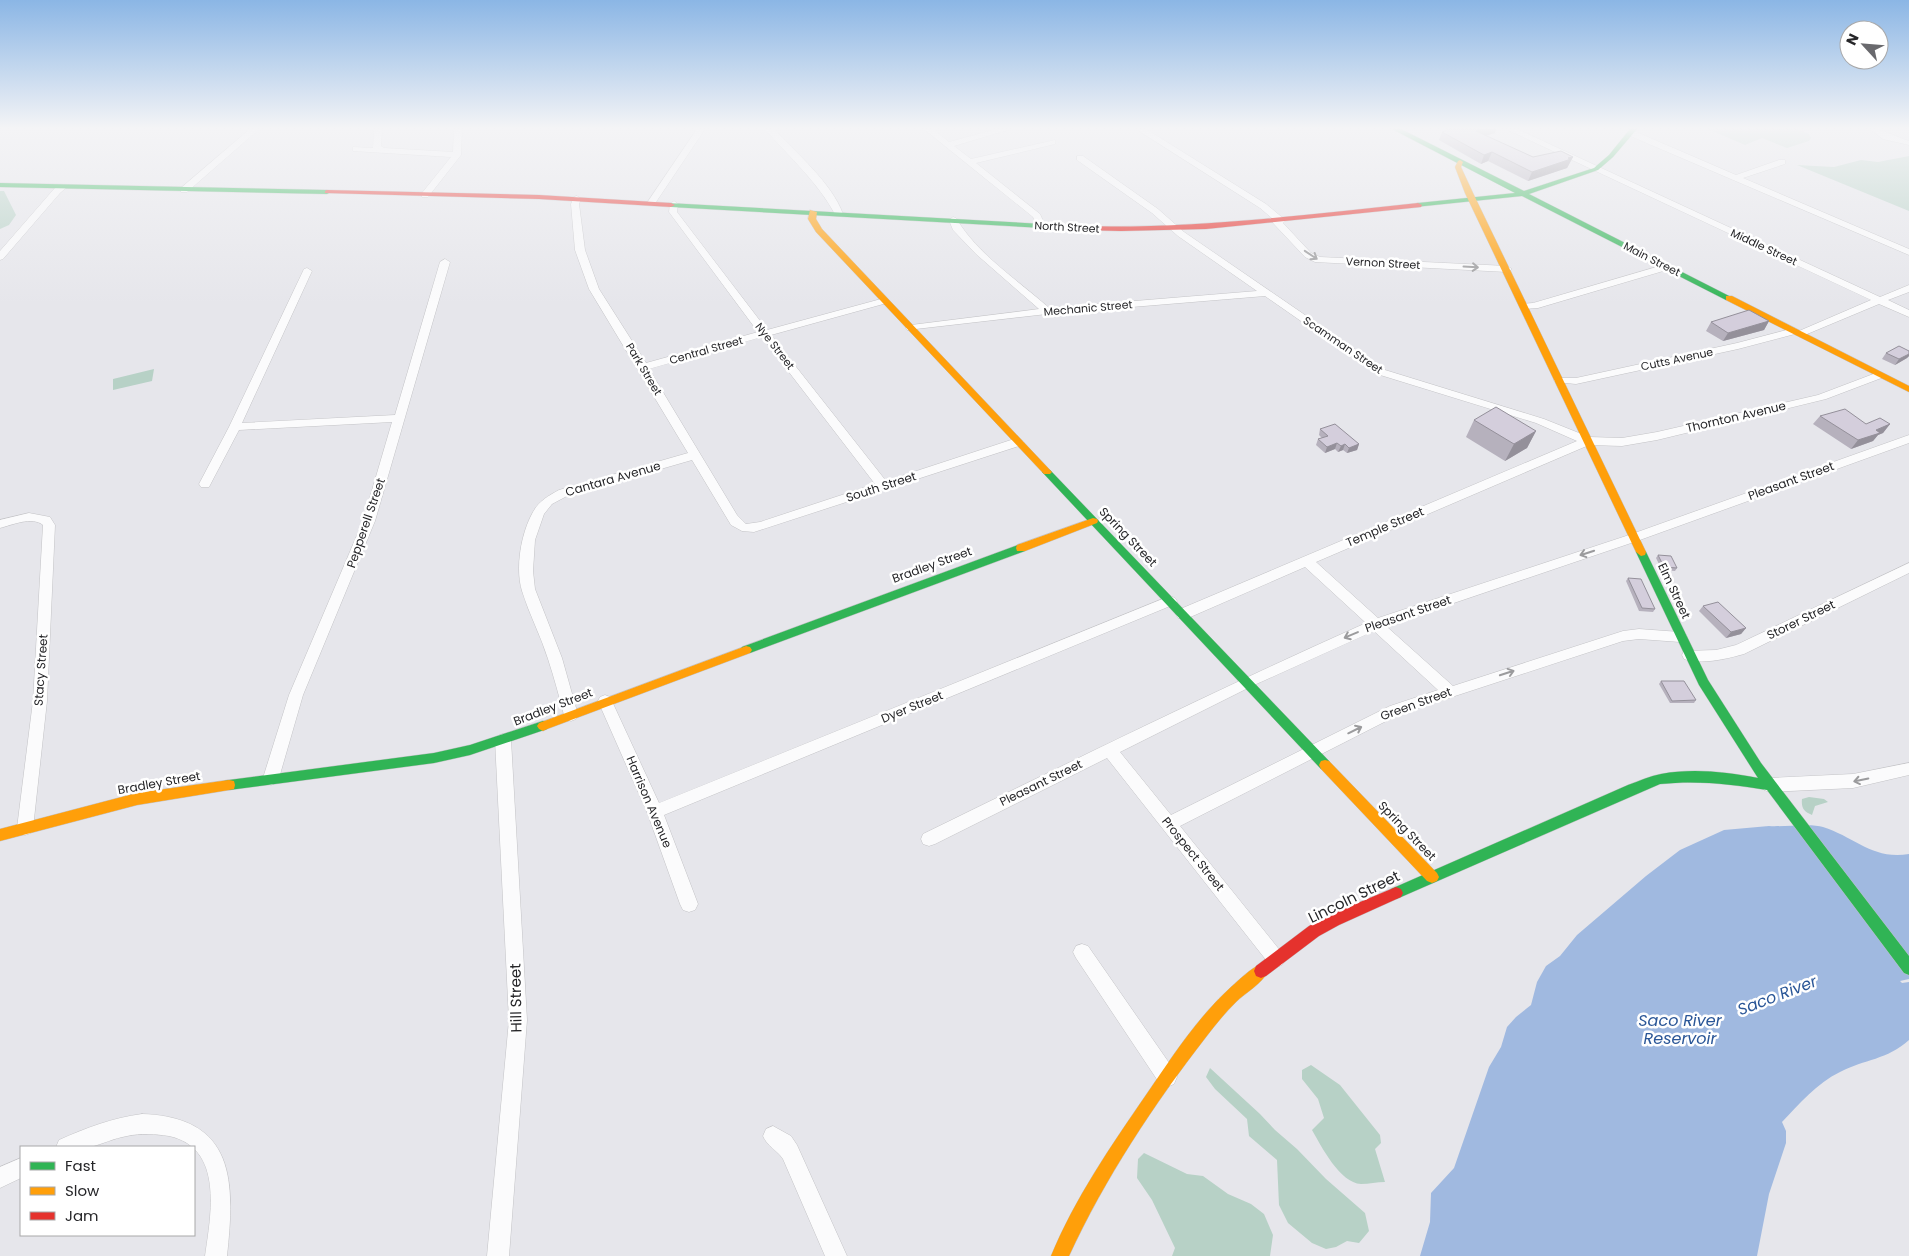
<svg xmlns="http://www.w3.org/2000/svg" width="1909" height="1256" viewBox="0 0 1909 1256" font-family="Poppins,sans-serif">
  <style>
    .green { fill: #b7d1c6 }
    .water { fill: #a0b9e0 }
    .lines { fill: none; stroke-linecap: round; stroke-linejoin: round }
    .street-casing { stroke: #c3c3c6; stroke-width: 1 }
    .fast-casing { stroke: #c3c3c6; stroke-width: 1 }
    .slow-casing { stroke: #c3c3c6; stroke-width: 1 }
    .jam-casing { stroke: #c3c3c6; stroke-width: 1 }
    .street { fill: #fbfbfc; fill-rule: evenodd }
    .fast { fill: #30b455; fill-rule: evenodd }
    .slow { fill: #ff9f0a; fill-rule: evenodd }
    .jam { fill: #e5322d; fill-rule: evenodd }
    .wall { fill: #b6b1bd }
    .shaded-wall { fill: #94909a }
    .building { fill: #d4cedc; stroke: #94909a }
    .oneway { stroke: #9b9b9d }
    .labels { text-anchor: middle; stroke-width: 5; stroke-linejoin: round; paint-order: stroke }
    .far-street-label { font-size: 11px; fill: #262629; stroke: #fff }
    .street-label { font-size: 12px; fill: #262629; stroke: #fff }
    .near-street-label { font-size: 15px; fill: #262629; stroke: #fff }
    .near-water-label { font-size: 16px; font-style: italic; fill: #2a5697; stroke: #fff }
  </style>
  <rect width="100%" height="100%" fill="#e6e6eb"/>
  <path class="green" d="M1708,129H1798L1809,134L1811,138L1809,141L1787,148L1762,138L1745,145Z
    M1909,156V211L1797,165L1834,167L1861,160L1878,162Z
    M0,191H4L16,215L9,225L0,229Z
    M154,369L152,381L113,390V379Z
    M1809,797L1824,799L1828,802L1815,806L1812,815C1804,812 1801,808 1802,799Z
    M1311,1065L1340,1085L1380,1135L1381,1143L1375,1149L1385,1182C1377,1182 1369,1184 1361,1184C1340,1183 1321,1146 1312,1130L1324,1118L1318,1099L1302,1079V1070Z
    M1210,1068L1260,1114L1275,1130L1297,1149L1326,1179L1365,1213L1369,1231L1359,1243L1347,1241L1336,1247L1326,1249L1312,1243L1288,1223L1279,1205L1277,1160L1249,1136L1247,1119L1215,1089L1206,1077Z
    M1144,1153L1187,1174L1203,1176L1228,1194L1251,1204L1264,1214L1273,1235L1270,1256H1172L1175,1248L1152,1200L1137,1178L1138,1159Z"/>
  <path class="water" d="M1769,826C1783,827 1812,823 1823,827C1855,837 1872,860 1909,854V979L1900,981L1902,983L1909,982V1040C1887,1060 1865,1059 1840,1072C1817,1083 1799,1104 1782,1122L1786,1131V1143L1769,1194L1757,1256H1420L1430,1222L1431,1193L1454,1168L1489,1067L1501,1047L1507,1027L1516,1017L1531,1005L1537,982L1546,966L1560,956L1577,935L1646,876L1680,850L1724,830Z"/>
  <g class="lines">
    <defs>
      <path id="street" d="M250,129H259L187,192H181V188Z
        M374,129H382L381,146L384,148L453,152L454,129H462L461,155L428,197H422V193L451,157L353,151V147L373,148Z
        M697,129H705L654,205H648L647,203Z
        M765,129H774C796,153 832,183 843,214L842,216H836C818,182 790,158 765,129Z
        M924,129H933L949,142L997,129H1011L954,146L971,159L1055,140V144L976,163L1040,214L1045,225L1044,227H1038L1033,217Z
        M1136,129H1146L1266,204L1284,219L1285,221L1283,223L1311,253L1320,257L1507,266L1512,269L1507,272L1315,262L1305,257L1273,223V219L1260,208Z
        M1506,129H1517L1880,297L1909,285V292L1888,300L1909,310V317L1879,304L1800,337L1795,334L1738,349L1576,384L1555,382L1554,380L1555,378H1576L1737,343L1794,328L1799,331L1871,300Z
        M1870,129C1883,129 1896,137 1909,141V145L1883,139Z
        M1628,131H1634L1736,175L1779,160H1785V164L1743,178L1909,249V255L1628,135Z
        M1077,156H1083L1158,209L1184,232L1385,370L1544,419L1589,437L1622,438L1657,432L1818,395L1876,373L1880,372L1885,375L1884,377L1826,399L1657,440L1622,446L1589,445L1316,562L1378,618L1629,535L1909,435V443L1637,541L1386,626L1453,686L1623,631L1639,629L1680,632L1685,633L1687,637L1685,641L1680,642L1639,639L1623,641L1400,714L1180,826L1282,953L1285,959L1282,965L1276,967L1270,965L1107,758L935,844L929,846L923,844L921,839L923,834C1070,762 1216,690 1366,623L1305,567L1188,618H1178L1176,614L1178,610L1577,441L1536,423L1377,374L1265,296L1047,314L907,330L906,328L911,325L1039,309L976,254L953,230L949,220L953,217L956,218C978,255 1018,280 1049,308L1257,291L1178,236L1152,213L1077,160ZM1374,631L1438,690L1390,706L1171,815L1120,752L1252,686Z
        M60,185L67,187L60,193L3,259L0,260V251L54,189Z
        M577,196L581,199L579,204L585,250L599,289L646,363L758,332L669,212L670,204L674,201L678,204L677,212L767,330L881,299H887V303L771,335L886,481L1014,439L1018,438L1024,442L1022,445L754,532L742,531L731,525L692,460L567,496L552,504L544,514L535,540L533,571L535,589L562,658L578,715L576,719L571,721L566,719L564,715C559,696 554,677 548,659C541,636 529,614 522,591C515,568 521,533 533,512C539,501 548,496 559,490L688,453L589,289L575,250L571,204L574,197ZM762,337L875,484L760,522L746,524L737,515L649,369Z
        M445,259L450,262L375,521L303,695L279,778L276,783L271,785L266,783L263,778L289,695L363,521L392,422L239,430L209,487H201L199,484L229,427L304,269L307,268L312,271L242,423L395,415L440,262Z
        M1667,264L1672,267L1670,269L1538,308L1524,309L1519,306L1520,304L1533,303Z
        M29,513L50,517L55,525L47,701L33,828L31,833L25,835L19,833L17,828L33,701L43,525C32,516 12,525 0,528V520Z
        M1909,563V573L1744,654C1726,659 1702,665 1684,659L1682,655L1684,651L1716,650L1736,645Z
        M1170,596L1175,598L1177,601L1175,604L664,815L698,904L695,910L689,912L683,910L680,904L647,812L598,701L600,697L605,695L610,697L659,803Z
        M503,734L508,736L511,740L527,1020L509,1256H487L509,1020L495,740L498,736Z
        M1909,763V775L1853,788L1770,792L1764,790L1762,785L1764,780L1770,778L1853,774Z
        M1082,944L1088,946L1174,1070L1177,1077L1174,1084L1167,1087L1160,1084L1076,958L1073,952L1076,946Z
        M142,1114C236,1117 235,1182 227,1256H205C211,1214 224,1148 169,1136C155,1134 141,1133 127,1136C114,1138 103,1144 90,1147C80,1149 66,1148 56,1147L59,1140C86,1128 112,1118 142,1114Z
        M773,1126L791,1136L797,1145L847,1256H825L783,1159C777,1150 767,1146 763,1136L766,1129Z
        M21,1158V1178L0,1188V1167Z"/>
      <path id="fast" d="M1392,129H1401L1524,191L1594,168L1609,155L1630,129H1637L1613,157L1598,170L1529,194L1733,298L1726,300L1522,196L1415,207L1414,205L1418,203L1515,193Z
        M0,183L327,190L331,192L327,194L0,187Z
        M668,203L1079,226L1083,228L1079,230L671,207L667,205Z
        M1047,469L1050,470L1329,761L1331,765L1329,769L1325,770L1321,769L1044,474L1042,472L1044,470Z
        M1021,544L1025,545L1026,548L1025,551L750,653H742L740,650L742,647Z
        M1641,548L1646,552L1708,680L1761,763L1909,956V975L1904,973L1767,790C1731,784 1697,780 1660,784L1401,897L1396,899L1391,897L1389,893L1391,889L1628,785C1639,781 1650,776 1661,774C1693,768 1726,772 1758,778L1699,685L1636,552Z
        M543,721L547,723L549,726L547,729L470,755L434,763L229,790L224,789L223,785L224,781L229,780L434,753L470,745Z"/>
      <path id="slow" d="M1460,160L1463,162L1461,167L1473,193L1646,552L1645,555L1641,556L1636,552L1465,193L1455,167L1458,161Z
        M810,210L817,212L816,219L822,229L1050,470L1052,472L1050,474H1044L816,232L808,219Z
        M1726,296H1732L1909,386V392L1726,300Z
        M1093,518L1097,519L1098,521L1097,523L1025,551H1017L1016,548L1017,545Z
        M746,646L750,647L752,650L750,653L547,729L543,731L539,729L537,726L539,723Z
        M1325,760L1329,761L1437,873L1439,877L1437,881L1432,883L1427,881L1321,769L1319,765L1321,761Z
        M229,780L234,781L235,785L234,789L229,790L137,805L0,841V829L137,793Z
        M1261,964L1266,966L1268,971C1263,983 1245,993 1236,1002C1225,1013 1215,1025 1206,1037C1154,1104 1105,1178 1069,1256H1051C1075,1198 1111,1146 1146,1095C1172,1057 1197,1018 1231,987C1240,979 1250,969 1261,964Z"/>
      <path id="jam" d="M327,190L539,195L671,203L675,205L671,207L539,199L325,193V191Z
        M1418,203L1422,205L1421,207L1206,229L1121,231L1079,230L1075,228L1079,226C1193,229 1305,215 1418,203Z
        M1396,887L1401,889L1403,893L1401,897L1339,925L1319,936L1266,976L1261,978L1256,976L1254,971L1256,966L1309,926L1329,915Z"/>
    </defs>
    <use href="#street" class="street-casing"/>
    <use href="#fast" class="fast-casing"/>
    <use href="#slow" class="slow-casing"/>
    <use href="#jam" class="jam-casing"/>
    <use href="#street" class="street"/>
    <use href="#fast" class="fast"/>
    <use href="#slow" class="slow"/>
    <use href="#jam" class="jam"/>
  </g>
  <path class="wall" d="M1449,129H1496L1495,133L1486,136L1533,157H1573L1567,168L1528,181L1488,161L1481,164L1439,140L1442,132Z
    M1769,321L1764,330L1723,341L1706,331L1711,322Z
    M1909,351V356L1907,358L1895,365L1882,359L1886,353Z
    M1820,416L1866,424H1890L1883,433L1878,435L1873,441L1851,449L1813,424Z
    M1474,420L1536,431L1527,448L1505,461L1466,437Z
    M1320,429L1359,444L1357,450L1347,453L1343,450L1338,452L1335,449L1325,453L1316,445L1318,439L1322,438L1319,435Z
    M1658,555L1677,568L1675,571L1662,570L1656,558Z
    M1628,578L1655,609L1653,612L1639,611L1626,581Z
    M1703,606L1746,628L1741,634L1726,638L1699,611Z
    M1661,681L1696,700L1694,703H1670L1659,684Z"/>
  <path class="shaded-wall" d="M1481,129H1496L1495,133L1473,139L1476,131Z
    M1492,152L1488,161L1481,164L1484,155Z
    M1573,157L1567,168L1528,181L1532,172Z
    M1769,321L1764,330L1723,341L1728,333Z
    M1909,354V356L1907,358L1895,365L1899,359Z
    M1890,424L1883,433L1878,435L1873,441L1851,449L1858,440L1876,430Z
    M1536,431L1527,448L1505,461L1514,444Z
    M1337,443L1335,449L1325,453L1327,447Z
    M1345,444L1343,450L1338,452L1341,446Z
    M1359,444L1357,450L1347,453L1349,448Z
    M1746,628L1741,634L1726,638L1731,632Z"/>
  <path class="building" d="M1449,129H1481L1476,131L1533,157L1561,151L1573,157L1568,158L1571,159L1532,172L1492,152L1484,155L1442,132Z
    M1749,310L1769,321L1728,333L1711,322Z
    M1899,346L1909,351V354L1899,359L1886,353Z
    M1496,407L1536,431L1514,444L1474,420Z
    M1845,409L1866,424L1880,418L1890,424L1876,430L1880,433L1858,440L1820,416Z
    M1335,424L1359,444L1349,448L1345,444L1341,446L1337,443L1327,447L1318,439L1328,436L1320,429Z
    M1658,555L1671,556L1677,568L1664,567Z
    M1628,578L1641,579L1655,609L1642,608Z
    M1718,602L1746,628L1731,632L1703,606Z
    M1661,681H1684L1696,700L1672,701Z"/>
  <defs><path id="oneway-shaft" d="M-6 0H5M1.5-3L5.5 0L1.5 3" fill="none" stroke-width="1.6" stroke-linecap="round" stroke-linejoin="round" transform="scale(1.25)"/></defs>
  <g class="oneway">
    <use href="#oneway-shaft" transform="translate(1311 255) rotate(34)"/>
    <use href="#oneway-shaft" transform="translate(1471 267) rotate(3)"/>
    <use href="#oneway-shaft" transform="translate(1587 553) rotate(162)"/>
    <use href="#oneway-shaft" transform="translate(1351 635) rotate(157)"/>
    <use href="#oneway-shaft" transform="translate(1507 673) rotate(-18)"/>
    <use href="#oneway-shaft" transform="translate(1355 730) rotate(-26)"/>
    <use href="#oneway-shaft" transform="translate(1861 780) rotate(168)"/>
  </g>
  <linearGradient id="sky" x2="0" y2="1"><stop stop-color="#8bb6e5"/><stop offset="0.42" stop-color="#f4f4f6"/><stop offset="1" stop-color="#f4f4f6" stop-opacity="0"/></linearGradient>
  <rect width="1909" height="305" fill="url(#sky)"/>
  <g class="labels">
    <g class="far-street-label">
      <text transform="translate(1067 227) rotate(3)" y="4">North Street</text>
      <text transform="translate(1764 247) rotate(25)" y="4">Middle Street</text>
      <text transform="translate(1652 259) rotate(27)" y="4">Main Street</text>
      <text transform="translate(1383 263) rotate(3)" y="4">Vernon Street</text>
      <text transform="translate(1088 308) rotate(-5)" y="4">Mechanic Street</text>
      <text transform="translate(1343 345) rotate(34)" y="4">Scamman Street</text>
      <text transform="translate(775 346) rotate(52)" y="4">Nye Street</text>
      <text transform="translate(706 350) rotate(-16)" y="4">Central Street</text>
      <text transform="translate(1677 359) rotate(-12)" y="4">Cutts Avenue</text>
      <text transform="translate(644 369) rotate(59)" y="4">Park Street</text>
    </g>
    <g class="street-label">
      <text transform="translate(1736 417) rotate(-13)" y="4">Thornton Avenue</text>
      <text transform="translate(613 479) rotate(-16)" y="4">Cantara Avenue</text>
      <text transform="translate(1791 481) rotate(-20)" y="4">Pleasant Street</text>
      <text transform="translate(881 487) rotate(-18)" y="4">South Street</text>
      <text transform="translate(366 523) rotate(-71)" y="4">Pepperell Street</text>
      <text transform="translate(1385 527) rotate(-23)" y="4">Temple Street</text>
      <text transform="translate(1128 537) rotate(46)" y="4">Spring Street</text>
      <text transform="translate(932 565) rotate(-20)" y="4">Bradley Street</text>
      <text transform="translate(1674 591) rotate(65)" y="4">Elm Street</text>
      <text transform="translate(1408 614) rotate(-19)" y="4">Pleasant Street</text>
      <text transform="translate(1801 620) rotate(-26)" y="4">Storer Street</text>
      <text transform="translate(41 670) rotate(-86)" y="4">Stacy Street</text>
      <text transform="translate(1416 704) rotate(-20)" y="4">Green Street</text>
      <text transform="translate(553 707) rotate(-21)" y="4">Bradley Street</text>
      <text transform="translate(912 707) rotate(-22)" y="4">Dyer Street</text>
      <text transform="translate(159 783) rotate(-10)" y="4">Bradley Street</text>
      <text transform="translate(1041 783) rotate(-26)" y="4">Pleasant Street</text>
      <text transform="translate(649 802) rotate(67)" y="4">Harrison Avenue</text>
      <text transform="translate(1407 831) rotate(46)" y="4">Spring Street</text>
      <text transform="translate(1193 854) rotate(51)" y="4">Prospect Street</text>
    </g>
    <g class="near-street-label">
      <text transform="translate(1354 897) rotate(-26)" y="5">Lincoln Street</text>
      <text transform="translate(516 998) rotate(-91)" y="5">Hill Street</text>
    </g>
    <g class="near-water-label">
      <text transform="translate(1777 995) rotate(-21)" y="6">Saco River</text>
      <text x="1680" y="1026">Saco River<tspan x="1680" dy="18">Reservoir</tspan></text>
    </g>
  </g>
  <rect x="20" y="1146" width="175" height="90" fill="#ffffff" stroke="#a8a8a9"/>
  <rect x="30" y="1162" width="25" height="8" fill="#30b455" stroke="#a8a8a9"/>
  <text x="65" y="1171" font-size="15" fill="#262629">Fast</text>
  <rect x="30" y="1187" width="25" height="8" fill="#ff9f0a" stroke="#a8a8a9"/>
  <text x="65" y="1196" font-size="15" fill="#262629">Slow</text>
  <rect x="30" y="1212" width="25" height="8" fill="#e5322d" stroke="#a8a8a9"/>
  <text x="65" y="1221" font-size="15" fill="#262629">Jam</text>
  <g transform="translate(1864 45) rotate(296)"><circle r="24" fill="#ffffff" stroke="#a8a8a9"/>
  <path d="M0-4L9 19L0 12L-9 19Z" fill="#69696d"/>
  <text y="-8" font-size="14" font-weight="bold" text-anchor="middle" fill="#262629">N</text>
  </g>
</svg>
